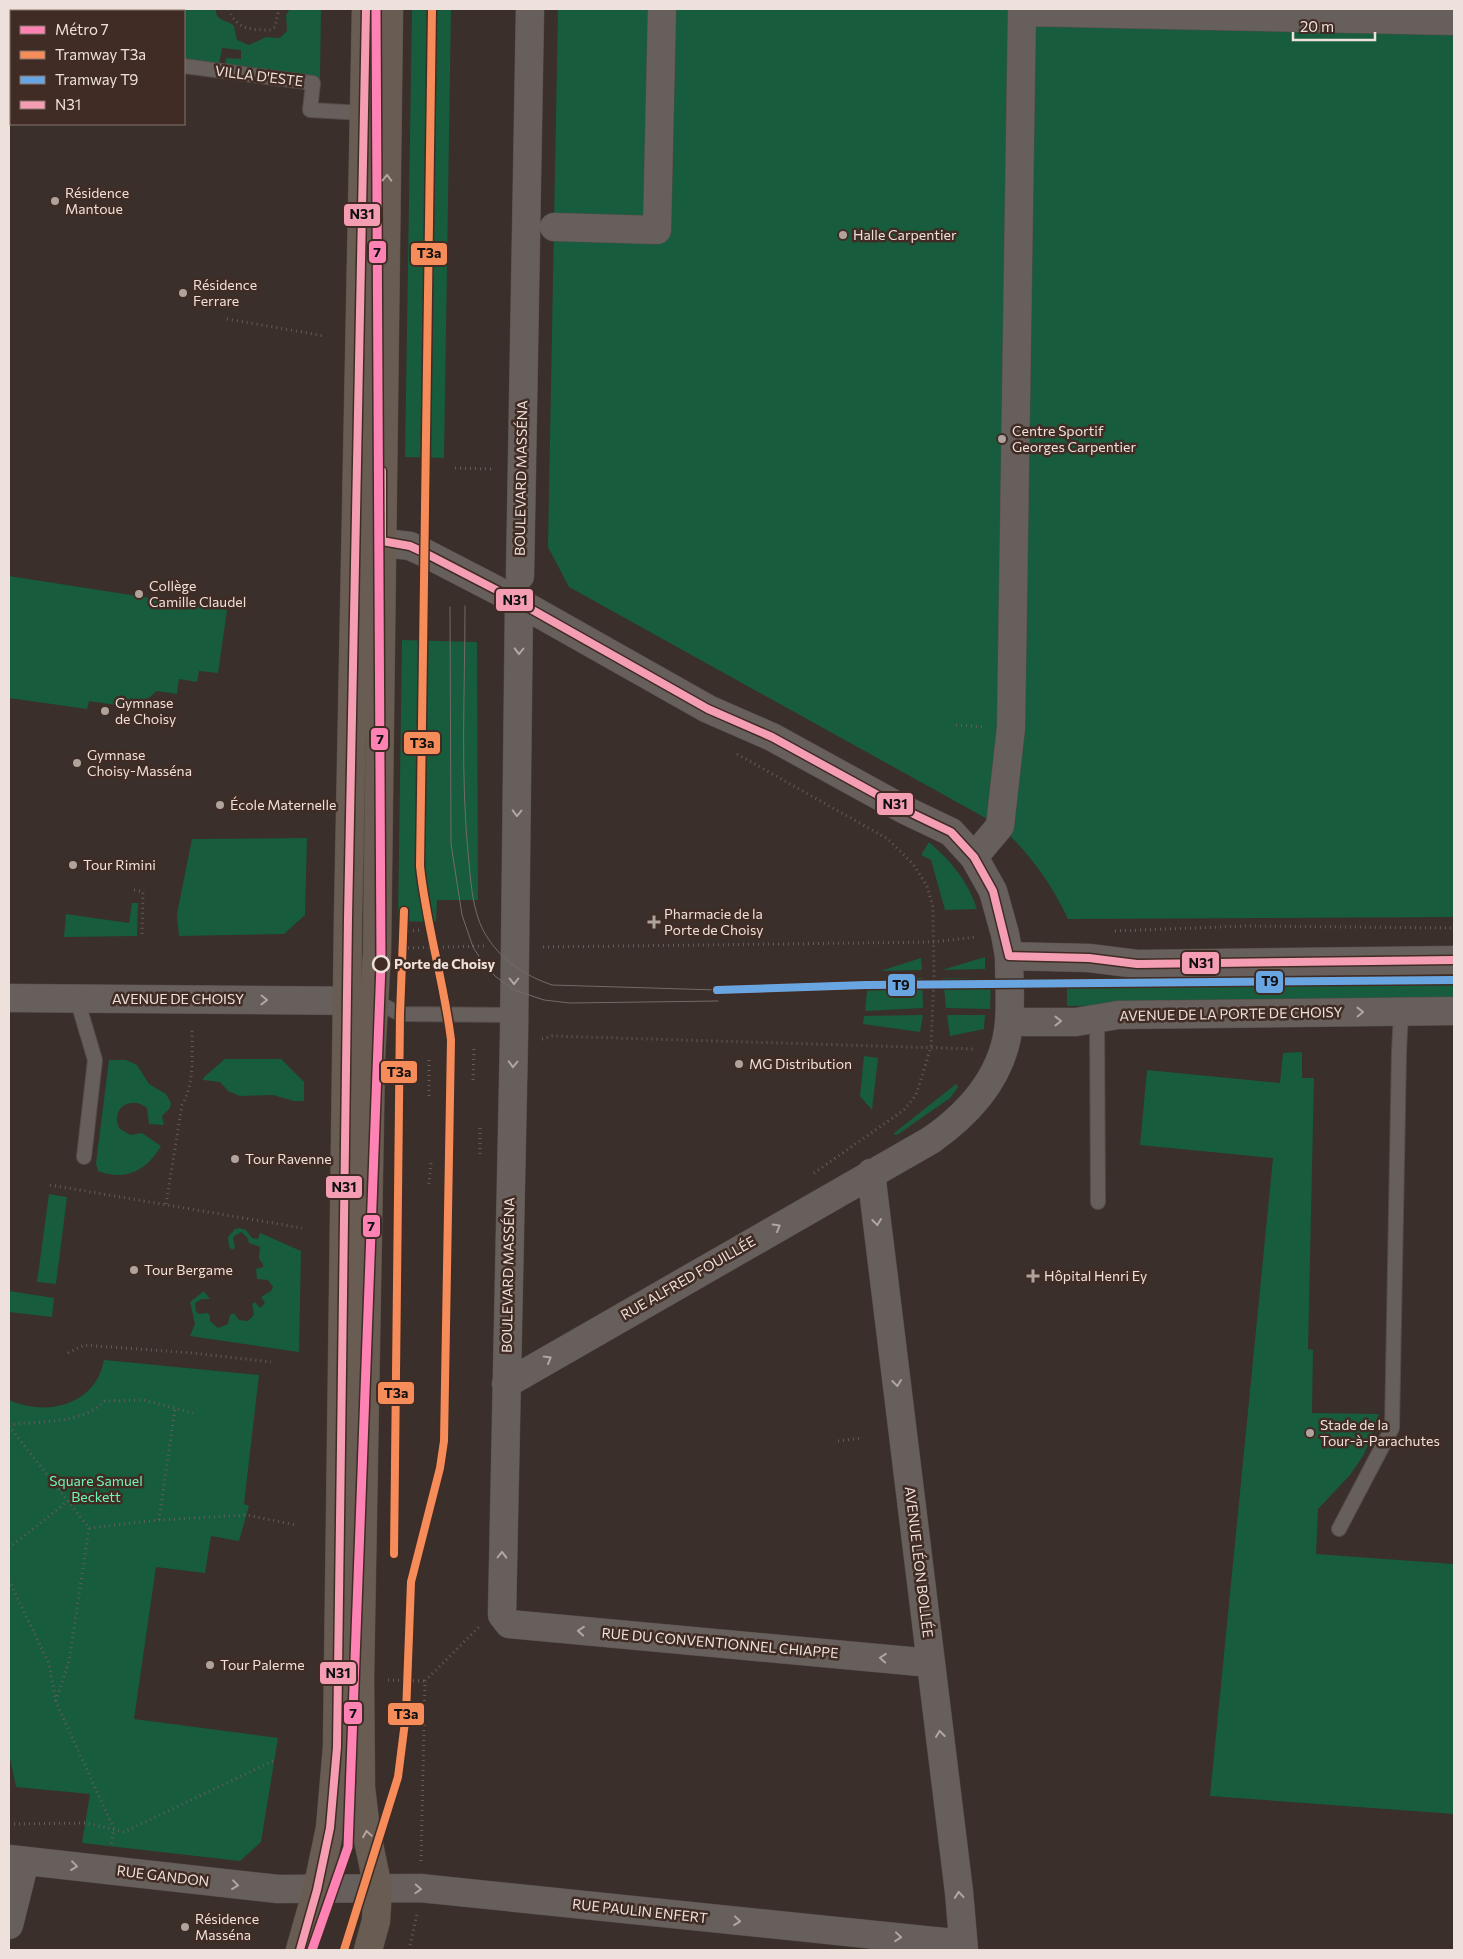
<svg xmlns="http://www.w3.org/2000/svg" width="1463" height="1959" viewBox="0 0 1463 1959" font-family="Commissioner,sans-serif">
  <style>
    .green { fill: #175c3d }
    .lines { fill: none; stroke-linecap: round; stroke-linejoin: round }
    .lane-casing { stroke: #564c48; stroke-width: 16 }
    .street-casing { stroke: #564c48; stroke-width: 29 }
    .secondary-casing { stroke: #564c48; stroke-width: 29 }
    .primary-casing { stroke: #564c48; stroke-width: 29 }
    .path { stroke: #645d59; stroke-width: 3; stroke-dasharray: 1 4; stroke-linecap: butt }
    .lane { stroke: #675f5b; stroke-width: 14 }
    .street { stroke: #675f5b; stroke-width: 28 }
    .secondary { stroke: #675f5b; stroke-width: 28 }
    .primary { stroke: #695c52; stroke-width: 28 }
    .tram { stroke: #736b67; stroke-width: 1 }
    .bus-1-casing { stroke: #402c24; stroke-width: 11 }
    .bus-1 { stroke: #f59eb3; stroke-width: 8 }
    .tram-1-casing { stroke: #402c24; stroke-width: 11 }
    .tram-2-casing { stroke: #402c24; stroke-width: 11 }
    .tram-1 { stroke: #f68c59; stroke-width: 8 }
    .tram-2 { stroke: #69a6e1; stroke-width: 8 }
    .metro-1-casing { stroke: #402c24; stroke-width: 12 }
    .metro-1 { stroke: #ff82b4; stroke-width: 9 }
    .oneway { stroke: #b2a59d }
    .oneway2 { stroke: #b1a6a1 }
    .poi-dot { fill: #afa39d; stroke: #402c24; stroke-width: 2 }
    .stop-dot { fill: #402c24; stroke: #eee1db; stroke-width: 2.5 }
    .labels { text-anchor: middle; stroke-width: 5; stroke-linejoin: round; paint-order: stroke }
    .street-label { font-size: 14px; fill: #eee1db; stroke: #402c24 }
    .poi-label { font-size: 14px; fill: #eee1db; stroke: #402c24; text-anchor: start }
    .stop-label { font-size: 14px; font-weight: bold; fill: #eee1db; stroke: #402c24; text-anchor: start }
    .park-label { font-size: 14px; fill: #72f6b5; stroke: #402c24 }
    .line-badge { stroke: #402c24; stroke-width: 2 }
    .pale-badge-label { font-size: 14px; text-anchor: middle; font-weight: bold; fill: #111 }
  </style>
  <rect width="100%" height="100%" fill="#3a2f2a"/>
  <path class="green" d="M163,9H216C215,22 227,19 234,26L237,40L249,45L266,37L280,38L287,31L286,15L290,9H321L320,79L225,65L226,58L241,59V50L222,48L219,64L184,59V11H162Z
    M412,9H451L444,458L405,457Z
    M558,9H1454V917L1068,919C1051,882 1029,853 1000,826L569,587L548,547Z
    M9,576L227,610L218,673L199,671L197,682L179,679L177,694L157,691L136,708L89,701L87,709L9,698Z
    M402,640L477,642L478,900H437L436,922L398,921Z
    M307,838L305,915L284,934L179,936L177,914L192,839Z
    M929,842C951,861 968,881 977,909L945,910L931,860L921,855Z
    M132,903H138L137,936L64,937L66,914L129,923Z
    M985,957V969L942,970Z
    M921,958L922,970L880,971Z
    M1454,975V1002L1067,1006V978Z
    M922,978L923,1008L865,1011L868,981Z
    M943,978L991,979L990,1009L946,1008Z
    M923,1015L920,1032L863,1024L864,1016Z
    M947,1015H985L984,1029L950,1036Z
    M1302,1052V1078H1314L1308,1349L1313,1350L1312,1413L1379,1414L1370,1441L1363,1456L1350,1475L1318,1509L1316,1554L1454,1564V1814L1210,1796L1273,1158L1140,1145L1147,1070L1280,1083L1283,1053Z
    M864,1056L878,1058L872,1110L860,1096Z
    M225,1059H281L304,1082V1101H294L273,1095L240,1096L228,1091L220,1082L203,1080L204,1077Z
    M109,1060H126L137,1065L149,1084L166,1094L171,1103L170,1108L162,1116L164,1125L149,1124L147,1108C130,1094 109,1110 120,1129L131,1135L142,1133L161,1146C147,1170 126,1182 98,1171L96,1163Z
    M956,1084L958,1087L950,1098L897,1135L893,1134Z
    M49,1194L67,1197L56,1284L37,1282Z
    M240,1228L246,1230L252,1238L258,1239L260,1233L301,1251L299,1352L190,1336L195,1324L190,1302L204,1291L210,1299H202L195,1303L196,1311L199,1314L207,1313L210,1315V1321L218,1328L228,1324L230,1315L234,1313L239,1320L248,1321L254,1315L252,1304L255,1302L260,1308L265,1303L261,1297L271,1291L273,1287L268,1280L257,1279L256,1269L263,1267V1264L259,1259L260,1247L249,1243L247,1237L241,1232L233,1237L235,1248L232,1250L229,1246L228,1237L235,1229Z
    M9,1291L54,1298L52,1317L9,1312Z
    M104,1360L259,1375L244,1504L249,1506L239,1541L211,1536L205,1573L156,1567L134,1719L278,1738L261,1842L240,1861L82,1843L90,1794L16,1787L9,1753V1400C47,1417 96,1405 104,1360Z"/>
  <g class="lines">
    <defs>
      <path id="lane" d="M9,45L11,46
        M184,66L313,83L310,110L363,113
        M77,999L95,1060L84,1157
        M375,1001L400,1014L514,1015
        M1097,1018L1098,1202
        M1339,1529L1392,1428L1399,1052L1401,1012"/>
      <path id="street" d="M1022,12L1454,21
        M554,227L657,230L662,9
        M520,576L530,9
        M519,602L514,1037L502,1615L509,1624L931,1663
        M974,857L1000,826L1011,728L1022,9
        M1009,1022H1076L1118,1015L1454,1011
        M871,1173L959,1892L964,1950
        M506,1384L931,1140C971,1112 1005,1074 1009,1022C1011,1000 1009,978 1009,956
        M9,1859L278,1889L420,1888L963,1944
        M9,1925L25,1861"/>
      <path id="secondary" d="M360,540L410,546L423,552L506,595L708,709L772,737L905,810L951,832L974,857L993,891L1005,934L1009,956L1089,958L1137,964L1454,960
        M9,998L371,1001"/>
      <path id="primary" d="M300,1950L317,1890L330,1828L337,1747L348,918L366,9
        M368,1950L376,1921L378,1888L366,1830L361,1788L360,1679L371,1057L377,952L389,9"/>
    </defs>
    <use href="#lane" class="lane-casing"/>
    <use href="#street" class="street-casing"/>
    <use href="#secondary" class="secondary-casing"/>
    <use href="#primary" class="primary-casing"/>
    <path class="path" d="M159,9V11
      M229,9C236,30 252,30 271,30L275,27L279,9
      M62,11L63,9
      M105,11L109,9
      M227,319L325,336
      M455,468L494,469
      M956,725L983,727
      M737,754L888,839L913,864L927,886L933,907L934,978L931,1047L916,1095L904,1110L814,1173
      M134,890L143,892L142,936
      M408,931L423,930
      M1115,931L1246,926L1454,928
      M543,947L934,942L976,937
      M403,948L487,946
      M542,1039L552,1036L975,1049
      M473,1080L474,1046
      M429,1096V1059
      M480,1154V1127
      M429,1184L431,1163
      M50,1185L302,1228
      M166,1204L182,1105C195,1084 192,1052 192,1027
      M68,1353L84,1345L192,1353L271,1362
      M9,1425C41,1420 80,1425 105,1401L143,1400L193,1413
      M9,1426L89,1528L159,1520L247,1515L296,1525
      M838,1441L861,1438
      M159,1520L175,1409
      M9,1548L68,1501
      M9,1580L49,1664L56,1702L114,1829L111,1844
      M388,1680L425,1681
      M56,1701L69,1661L89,1528
      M9,1824L86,1823L124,1832L275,1760
      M421,1861L425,1681L479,1627
      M409,1950L417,1914"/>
    <use href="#lane" class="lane"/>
    <use href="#street" class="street"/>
    <use href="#secondary" class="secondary"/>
    <use href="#primary" class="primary"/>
    <path class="tram" d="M465,606C465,692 460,778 469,863C471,885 473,910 483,930C498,958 523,975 552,985L717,990
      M450,607L451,844L462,915L473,947L480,958L495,976L514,990L544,1000L570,1003L718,1001"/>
    <defs>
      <path id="bus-1" d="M382,471V541L410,546L423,552L506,595L708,709L772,737L905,810L951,832L974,857L993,891L1009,956L1089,958L1137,964L1454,960
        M300,1950L317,1890L330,1828L337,1747L348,918L366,9"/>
    </defs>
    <use href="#bus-1" class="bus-1-casing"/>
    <use href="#bus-1" class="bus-1"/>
    <defs>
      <path id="tram-1" d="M394,1554L400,1014L404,911
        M344,1950L398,1777L406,1714L411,1582L440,1468L444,1441L451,1040C444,981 426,925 420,866L432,9"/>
      <path id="tram-2" d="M717,990L866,985L1454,980"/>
    </defs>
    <use href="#tram-1" class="tram-1-casing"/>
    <use href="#tram-2" class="tram-2-casing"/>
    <use href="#tram-1" class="tram-1"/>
    <use href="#tram-2" class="tram-2"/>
    <defs>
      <path id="metro-1" d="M312,1950L348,1847L381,964L376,9"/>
    </defs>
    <use href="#metro-1" class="metro-1-casing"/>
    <use href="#metro-1" class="metro-1"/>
  </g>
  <defs><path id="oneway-chevron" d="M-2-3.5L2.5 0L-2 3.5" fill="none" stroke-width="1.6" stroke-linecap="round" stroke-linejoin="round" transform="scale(1.25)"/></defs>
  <g class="oneway">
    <use href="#oneway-chevron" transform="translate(387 178) rotate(-89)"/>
    <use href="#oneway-chevron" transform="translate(367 1834) rotate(-99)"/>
  </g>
  <g class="oneway2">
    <use href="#oneway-chevron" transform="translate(519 651) rotate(91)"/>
    <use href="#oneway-chevron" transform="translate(517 813) rotate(91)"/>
    <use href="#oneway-chevron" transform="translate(514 981) rotate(90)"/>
    <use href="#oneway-chevron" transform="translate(264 1000) rotate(1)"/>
    <use href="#oneway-chevron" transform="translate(1360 1012) rotate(-1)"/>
    <use href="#oneway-chevron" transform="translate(1058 1021)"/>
    <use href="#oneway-chevron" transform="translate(513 1064) rotate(92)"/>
    <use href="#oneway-chevron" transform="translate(877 1222) rotate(83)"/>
    <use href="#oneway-chevron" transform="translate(777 1227) rotate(-30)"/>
    <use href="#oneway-chevron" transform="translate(548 1359) rotate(-30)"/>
    <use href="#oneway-chevron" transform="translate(897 1383) rotate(83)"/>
    <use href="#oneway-chevron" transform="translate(502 1555) rotate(-89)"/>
    <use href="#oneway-chevron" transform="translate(581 1631) rotate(-175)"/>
    <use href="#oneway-chevron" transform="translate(883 1658) rotate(-175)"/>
    <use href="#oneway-chevron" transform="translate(940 1734) rotate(-97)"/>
    <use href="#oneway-chevron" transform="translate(74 1866) rotate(7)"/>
    <use href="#oneway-chevron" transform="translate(235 1885) rotate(7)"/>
    <use href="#oneway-chevron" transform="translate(418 1889) rotate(3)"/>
    <use href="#oneway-chevron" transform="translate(959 1895) rotate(-95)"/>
    <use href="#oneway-chevron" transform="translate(737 1921) rotate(6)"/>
    <use href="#oneway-chevron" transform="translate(898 1937) rotate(6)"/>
  </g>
  <g class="poi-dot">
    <circle cx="55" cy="201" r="5"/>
    <circle cx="843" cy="235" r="5"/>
    <circle cx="183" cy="293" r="5"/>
    <circle cx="1002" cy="439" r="5"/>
    <circle cx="139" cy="594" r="5"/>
    <circle cx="105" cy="711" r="5"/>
    <circle cx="77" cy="763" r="5"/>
    <circle cx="220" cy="805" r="5"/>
    <circle cx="73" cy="865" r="5"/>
    <path d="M651.5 914.5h5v5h5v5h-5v5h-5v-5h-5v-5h5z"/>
    <circle cx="739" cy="1064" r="5"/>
    <circle cx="235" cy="1159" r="5"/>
    <circle cx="134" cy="1270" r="5"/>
    <path d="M1030.5 1268.5h5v5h5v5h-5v5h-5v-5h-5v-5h5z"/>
    <circle cx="1310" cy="1433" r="5"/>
    <circle cx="210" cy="1665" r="5"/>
    <circle cx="185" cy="1927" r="5"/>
  </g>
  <circle class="stop-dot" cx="381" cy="964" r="8"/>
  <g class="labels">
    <g class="street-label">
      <text transform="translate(259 76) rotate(7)" y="5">VILLA D'ESTE</text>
      <text transform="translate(521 478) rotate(-89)" y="5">BOULEVARD MASSÉNA</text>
      <text x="178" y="1004">AVENUE DE CHOISY</text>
      <text transform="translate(1231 1014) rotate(-1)" y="5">AVENUE DE LA PORTE DE CHOISY</text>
      <text transform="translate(508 1275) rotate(-89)" y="5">BOULEVARD MASSÉNA</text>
      <text transform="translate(688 1278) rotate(-30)" y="5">RUE ALFRED FOUILLÉE</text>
      <text transform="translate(919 1562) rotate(83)" y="5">AVENUE LÉON BOLLÉE</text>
      <text transform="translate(720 1643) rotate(5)" y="5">RUE DU CONVENTIONNEL CHIAPPE</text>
      <text transform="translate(163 1876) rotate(7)" y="5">RUE GANDON</text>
      <text transform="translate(640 1911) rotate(6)" y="5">RUE PAULIN ENFERT</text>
    </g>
    <g class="poi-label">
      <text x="65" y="198">Résidence<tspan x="65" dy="16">Mantoue</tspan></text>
      <text x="853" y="240">Halle Carpentier</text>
      <text x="193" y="290">Résidence<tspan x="193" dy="16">Ferrare</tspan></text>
      <text x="1012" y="436">Centre Sportif<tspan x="1012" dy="16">Georges Carpentier</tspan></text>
      <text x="149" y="591">Collège<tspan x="149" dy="16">Camille Claudel</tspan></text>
      <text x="115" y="708">Gymnase<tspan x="115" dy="16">de Choisy</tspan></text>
      <text x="87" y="760">Gymnase<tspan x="87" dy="16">Choisy-Masséna</tspan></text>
      <text x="230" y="810">École Maternelle</text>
      <text x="83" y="870">Tour Rimini</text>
      <text x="664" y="919">Pharmacie de la<tspan x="664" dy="16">Porte de Choisy</tspan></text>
      <text x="749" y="1069">MG Distribution</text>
      <text x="245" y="1164">Tour Ravenne</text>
      <text x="144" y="1275">Tour Bergame</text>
      <text x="1044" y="1281">Hôpital Henri Ey</text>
      <text x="1320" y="1430">Stade de la<tspan x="1320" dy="16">Tour-à-Parachutes</tspan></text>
      <text x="220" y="1670">Tour Palerme</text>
      <text x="195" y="1924">Résidence<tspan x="195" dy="16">Masséna</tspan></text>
    </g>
    <g class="stop-label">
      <text x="394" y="969">Porte de Choisy</text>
    </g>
    <g class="park-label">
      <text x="96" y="1486">Square Samuel<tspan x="96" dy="16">Beckett</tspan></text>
    </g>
  </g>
  <g class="line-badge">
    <rect x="343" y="203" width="38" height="24" rx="5" fill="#f59eb3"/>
    <rect x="368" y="240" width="19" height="24" rx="5" fill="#ff82b4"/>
    <rect x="410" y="242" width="38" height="24" rx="5" fill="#f68c59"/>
    <rect x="495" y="588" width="39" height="24" rx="5" fill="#f59eb3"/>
    <rect x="370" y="727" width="19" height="24" rx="5" fill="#ff82b4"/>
    <rect x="403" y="731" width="38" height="24" rx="5" fill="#f68c59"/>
    <rect x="876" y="792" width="38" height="24" rx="5" fill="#f59eb3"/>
    <rect x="1181" y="951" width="39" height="24" rx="5" fill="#f59eb3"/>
    <rect x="1255" y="970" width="29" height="24" rx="5" fill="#69a6e1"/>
    <rect x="887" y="973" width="29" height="24" rx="5" fill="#69a6e1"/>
    <rect x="380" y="1060" width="38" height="24" rx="5" fill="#f68c59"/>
    <rect x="325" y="1175" width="38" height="24" rx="5" fill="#f59eb3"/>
    <rect x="362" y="1214" width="19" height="24" rx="5" fill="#ff82b4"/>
    <rect x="377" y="1381" width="38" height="24" rx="5" fill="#f68c59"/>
    <rect x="319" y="1661" width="38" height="24" rx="5" fill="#f59eb3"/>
    <rect x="343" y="1701" width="20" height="24" rx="5" fill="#ff82b4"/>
    <rect x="387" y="1702" width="38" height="24" rx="5" fill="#f68c59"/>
  </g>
  <g class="pale-badge-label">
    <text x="362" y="219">N31</text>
    <text x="377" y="257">7</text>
    <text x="429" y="258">T3a</text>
    <text x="515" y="605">N31</text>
    <text x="380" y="744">7</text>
    <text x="422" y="748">T3a</text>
    <text x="895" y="809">N31</text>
    <text x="1201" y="968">N31</text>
    <text x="1270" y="986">T9</text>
    <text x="901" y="990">T9</text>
    <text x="399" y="1077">T3a</text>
    <text x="344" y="1192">N31</text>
    <text x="371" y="1231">7</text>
    <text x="396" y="1398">T3a</text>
    <text x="338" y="1678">N31</text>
    <text x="353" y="1718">7</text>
    <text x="406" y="1719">T3a</text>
  </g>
  <rect width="1463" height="1959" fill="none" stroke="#eee1db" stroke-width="20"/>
  <rect x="10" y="10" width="175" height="115" fill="#402c24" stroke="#86746d"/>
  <rect x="20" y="26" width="25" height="8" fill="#ff82b4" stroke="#86746d"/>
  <text x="55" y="35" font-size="15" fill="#eee1db">Métro 7</text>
  <rect x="20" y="51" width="25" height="8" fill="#f68c59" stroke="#86746d"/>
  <text x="55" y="60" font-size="15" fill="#eee1db">Tramway T3a</text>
  <rect x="20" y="76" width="25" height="8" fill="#69a6e1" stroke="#86746d"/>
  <text x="55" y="85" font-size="15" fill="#eee1db">Tramway T9</text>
  <rect x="20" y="101" width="25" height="8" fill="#f59eb3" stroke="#86746d"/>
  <text x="55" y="110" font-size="15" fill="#eee1db">N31</text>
  <path d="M1293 32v8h82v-8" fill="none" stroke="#eee1db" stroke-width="2.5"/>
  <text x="1300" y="32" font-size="15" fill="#eee1db" stroke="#402c24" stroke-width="4" paint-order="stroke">20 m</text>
</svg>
